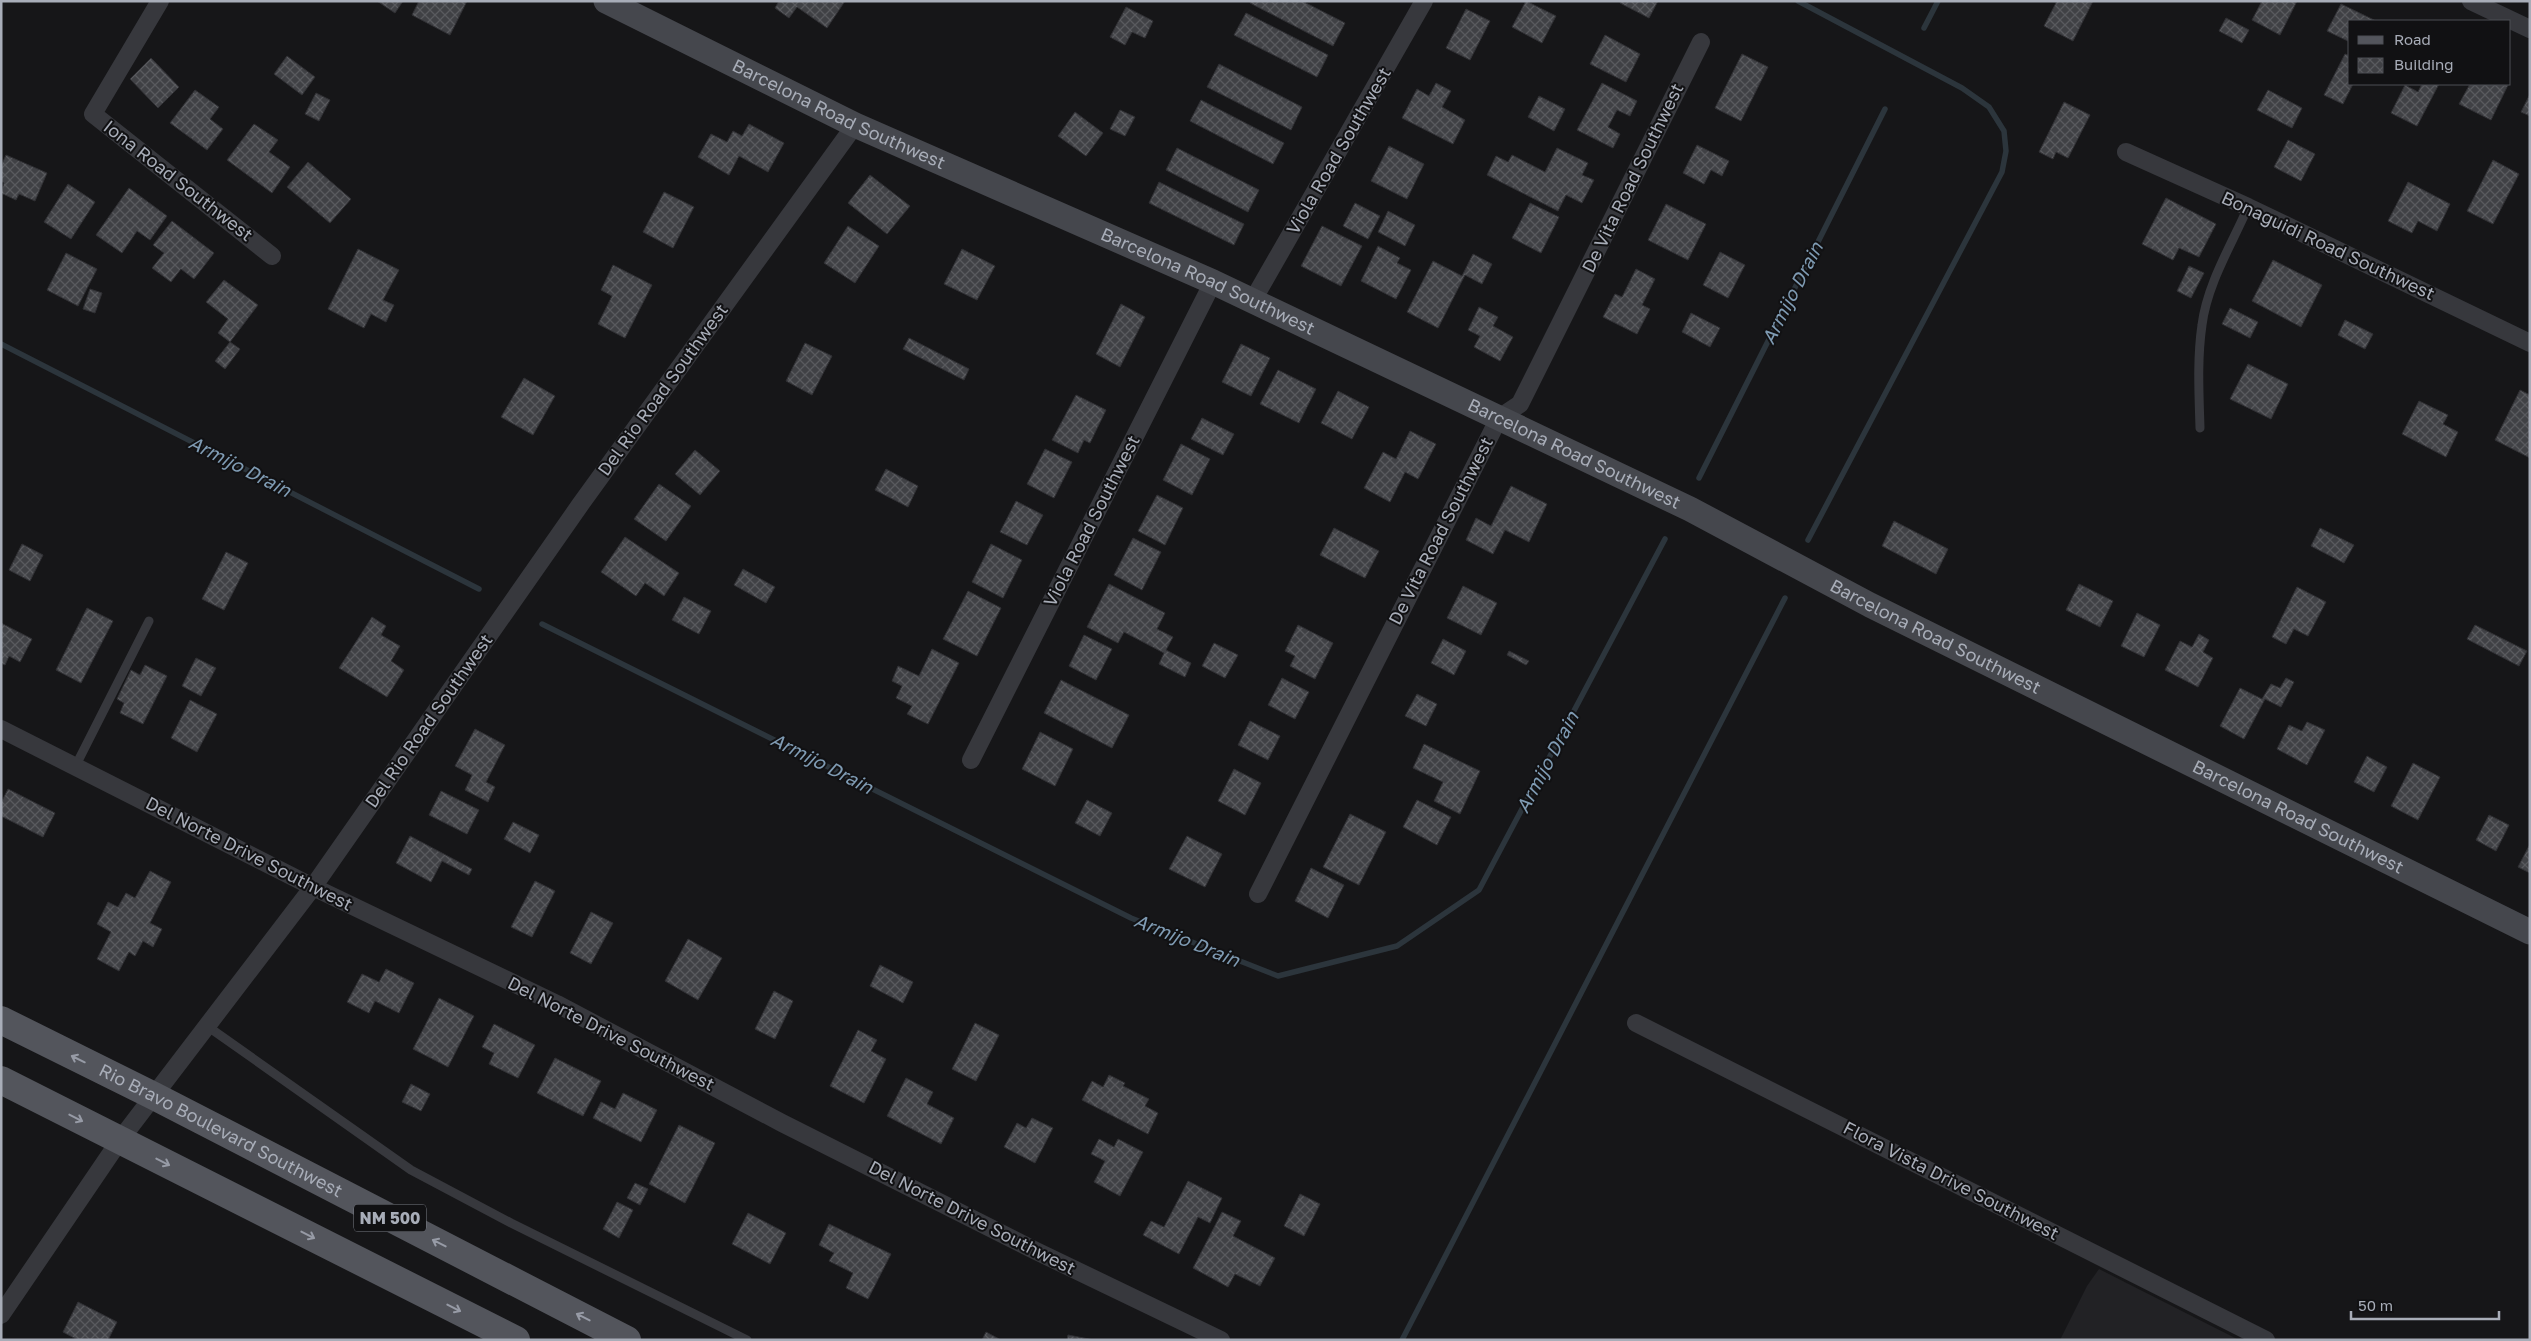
<svg xmlns="http://www.w3.org/2000/svg" width="2531" height="1341" viewBox="0 0 2531 1341" font-family="'Golos Text',sans-serif">
  <style>
    .built { fill: #222225 }
    .lines { fill: none; stroke-linecap: round; stroke-linejoin: round }
    .stream { stroke: #2c353c; stroke-width: 5.5 }
    .building { fill: url(#building-cross-hatch); stroke: #303034 }
    .lane { stroke: #37383d; stroke-width: 9 }
    .street { stroke: #37383d; stroke-width: 18 }
    .secondary { stroke: #45474d; stroke-width: 25 }
    .primary { stroke: #53555c; stroke-width: 28 }
    .oneway { stroke: #979ba6 }
    .labels { text-anchor: middle; stroke-width: 4; stroke-linejoin: round; paint-order: stroke }
    .shield { fill: #111113; stroke: #7b7e86; stroke-width: 1 }
    .shield-label { font-size: 16px; font-weight: bold; fill: #a8adb8 }
    .street-label { font-size: 18px; fill: #a8adb8; stroke: #111113 }
    .water-label { font-size: 19px; font-style: italic; fill: #7f9bb3; stroke: #111113 }
  </style>
  <defs>
    <pattern id="building-cross-hatch" width="8" height="8" patternUnits="userSpaceOnUse" patternTransform="scale(1.25)"><rect width="8" height="8" fill="#404145"/><path d="M0 0l8 8M0 8l8-8" fill="none" stroke="#595a5e"/></pattern>
  </defs>
  <rect width="100%" height="100%" fill="#161618"/>
  <path class="built" d="M2099,1269L2239,1340H2060L2087,1286Z"/>
  <g class="lines">
    <path class="stream" d="M1798,1L1962,88L1989,107L2004,131L2006,151L2002,172L1808,540
      M1924,28L1938,1
      M1,344L479,589
      M1699,478L1885,109
      M542,624L1131,918L1278,976L1397,946L1479,890L1665,539
      M1402,1340L1785,598"/>
  </g>
  <path class="building" d="M377,1H403L395,13Z
    M419,1H467L450,35L412,15Z
    M779,1H845L827,28L797,7L789,18L775,8Z
    M1251,1H1302L1345,23L1333,46L1250,3Z
    M1526,1L1556,16L1542,43L1512,27Z
    M1621,1H1658L1649,18L1620,3Z
    M2057,1H2093L2073,41L2044,26Z
    M2262,1H2297L2280,35L2252,20Z
    M2341,4L2376,21H2350V42L2327,31Z
    M1126,7L1153,21L1145,38L1132,32L1125,45L1110,37Z
    M1466,9L1490,21L1470,60L1446,48Z
    M1246,13L1328,55L1317,77L1234,35Z
    M2226,18L2249,30L2242,43L2219,31Z
    M1605,35L1640,54L1626,82L1590,64Z
    M1742,54L1768,67L1741,121L1715,108Z
    M2345,54L2350,56V84H2353L2343,104L2324,95Z
    M287,56L315,77L302,95L274,74Z
    M151,58L179,87L158,108L130,79Z
    M1219,64L1302,107L1291,130L1207,87Z
    M1436,83L1451,91L1442,107L1465,120L1453,144L1402,118L1417,89L1429,96Z
    M1602,83L1637,101L1630,116L1617,110L1608,127L1620,134L1613,148L1577,130Z
    M2422,84H2439L2417,126L2391,113L2405,85L2418,92Z
    M2470,84L2508,85L2491,120L2459,104Z
    M195,90L219,107L210,119L223,129L207,150L170,123Z
    M2268,90L2302,108L2292,128L2257,110Z
    M316,93L330,100L319,121L305,114Z
    M2530,94V116L2521,112Z
    M1539,96L1565,109L1554,131L1528,117Z
    M1201,100L1284,143L1273,164L1190,121Z
    M2064,102L2090,115L2068,158L2056,152L2053,159L2039,152Z
    M1120,110L1135,117L1125,136L1110,129Z
    M1075,112L1103,133L1086,156L1058,136Z
    M254,124L278,140L269,152L290,167L272,193L227,160Z
    M749,124L784,143L768,172L739,156L729,175L698,157L711,134L727,142L733,131L742,136Z
    M2288,140L2315,154L2301,181L2274,167Z
    M1697,145L1729,161L1722,176L1711,170L1704,184L1683,173Z
    M1389,146L1424,164L1407,199L1371,181Z
    M1177,148L1259,190L1248,212L1166,170Z
    M1557,148L1588,163L1582,175L1594,180L1582,203L1566,195L1558,211L1487,175L1496,156L1508,162L1512,155L1545,172Z
    M6,155L47,173L35,201L19,194L16,200L1,193L4,183L1,181V166Z
    M2493,160L2519,174L2493,224L2467,211Z
    M308,162L351,199L330,223L287,187Z
    M870,175L910,206L887,234L848,203Z
    M1159,182L1244,224L1234,245L1149,203Z
    M2408,182L2450,204L2437,231L2418,221L2412,233L2388,221Z
    M68,184L95,202L71,239L44,222Z
    M129,188L167,216L150,240L137,231L122,253L96,235Z
    M664,192L694,207L673,248L643,232Z
    M2166,198L2216,224L2199,257L2179,248L2173,260L2142,244Z
    M1355,203L1380,216L1368,239L1343,226Z
    M1530,203L1559,217L1541,253L1512,238Z
    M1666,204L1706,224L1688,260L1648,240Z
    M1388,211L1415,225L1405,246L1378,232Z
    M172,221L214,253L194,279L181,269L171,282L152,268L164,253L153,245Z
    M848,226L879,246L855,283L824,263Z
    M1322,226L1362,246L1341,286L1301,266Z
    M1378,246L1400,258L1397,263L1411,270L1396,299L1361,281Z
    M358,249L399,270L383,300L394,305L386,322L371,314L364,328L328,309Z
    M962,249L995,266L977,300L944,284Z
    M1720,252L1745,265L1728,298L1703,285Z
    M66,253L97,269L78,306L47,290Z
    M1473,254L1492,264L1482,284L1465,275L1438,328L1407,312L1433,261L1462,276Z
    M2273,260L2322,285L2301,327L2252,301Z
    M613,265L652,285L625,338L598,324L612,296L601,290Z
    M2189,266L2204,273L2191,298L2177,291Z
    M1636,269L1655,279L1642,305L1650,309L1637,334L1603,317L1615,294L1622,297Z
    M224,280L258,305L230,342L240,349L225,369L215,361L230,342L218,333L228,319L206,302Z
    M90,289L102,293L95,313L83,309Z
    M1121,304L1145,317L1120,367L1096,354Z
    M1479,307L1498,317L1493,326L1513,337L1500,361L1474,347L1480,336L1468,330Z
    M2230,308L2258,322L2250,338L2222,324Z
    M1691,313L1720,328L1710,347L1682,332Z
    M2345,320L2373,334L2365,349L2338,335Z
    M909,338L969,369L964,380L903,349Z
    M805,343L832,356L812,395L786,381Z
    M1241,344L1270,358L1251,396L1222,382Z
    M2248,364L2288,384L2271,419L2230,399Z
    M1278,370L1316,389L1299,423L1260,404Z
    M524,378L555,396L533,435L501,417Z
    M2520,390L2530,395V458L2495,440Z
    M1338,391L1369,407L1352,439L1321,423Z
    M1076,395L1106,410L1090,443L1084,440L1078,453L1052,440Z
    M2419,401L2448,415L2443,424L2458,432L2446,457L2402,434Z
    M1202,418L1234,434L1223,455L1191,439Z
    M1410,431L1436,444L1418,479L1405,472L1390,502L1364,488L1383,452L1396,459Z
    M1181,444L1210,459L1192,495L1163,480Z
    M1045,449L1072,462L1054,498L1027,484Z
    M695,450L720,471L700,495L675,474Z
    M886,469L918,486L908,507L875,490Z
    M659,484L691,506L666,541L634,519Z
    M1511,486L1547,504L1529,542L1505,530L1493,554L1466,540L1476,518L1491,526Z
    M1157,495L1183,508L1165,545L1138,531Z
    M1016,501L1043,515L1027,545L1000,532Z
    M1894,521L1948,549L1936,574L1882,546Z
    M1334,528L1379,551L1365,578L1320,555Z
    M2320,528L2354,545L2344,563L2311,546Z
    M625,537L679,573L664,596L645,583L636,596L601,572Z
    M1133,538L1161,552L1142,590L1114,575Z
    M22,544L43,555L30,581L9,570Z
    M991,544L1022,560L1003,598L972,582Z
    M226,552L248,563L224,610L202,599Z
    M743,569L775,587L766,603L734,585Z
    M1109,584L1165,613L1157,629L1173,637L1166,650L1191,663L1185,677L1159,664L1164,653L1124,632L1118,643L1087,627Z
    M2079,584L2113,601L2100,627L2066,610Z
    M1463,586L1497,603L1481,635L1447,618Z
    M2297,587L2326,602L2308,636L2294,629L2286,644L2272,637Z
    M968,591L1001,608L977,656L943,639Z
    M684,597L711,611L699,634L672,620Z
    M87,608L113,621L81,683L56,670Z
    M2137,613L2160,625L2144,657L2121,646Z
    M372,617L386,626L381,635L400,646L391,661L404,670L387,697L339,668Z
    M1,623L32,639L20,662L9,656L5,665L1,663Z
    M1298,625L1333,643L1315,679L1290,666L1295,656L1285,651Z
    M2475,625L2527,651L2519,666L2467,639Z
    M2199,634L2209,640L2203,652L2213,658L2198,687L2165,670L2180,641L2192,647Z
    M1084,635L1112,649L1096,680L1069,666Z
    M1443,639L1466,651L1454,675L1431,663Z
    M1214,643L1238,655L1225,678L1202,666Z
    M932,649L959,663L928,724L907,714L912,706L896,698L902,686L892,681L898,666L919,676Z
    M1509,651L1529,661L1526,665L1507,655Z
    M196,658L216,668L201,696L182,686Z
    M145,665L167,676L143,724L120,713L124,703L117,699L131,670L140,675Z
    M1282,678L1309,692L1295,719L1268,705Z
    M2286,678L2294,682L2281,707L2265,699L2244,739L2220,726L2240,688L2262,699L2271,684L2280,688Z
    M1061,680L1129,715L1112,748L1044,713Z
    M1417,694L1437,704L1426,726L1405,716Z
    M190,700L217,714L197,752L171,738Z
    M1250,721L1280,736L1268,760L1238,745Z
    M2307,722L2325,730L2307,765L2277,749L2289,725L2302,731Z
    M475,729L505,745L486,782L495,787L488,802L465,790L472,775L455,766Z
    M1040,732L1073,749L1055,786L1022,769Z
    M1424,744L1480,771L1460,814L1434,801L1443,782L1413,768Z
    M2367,756L2387,767L2374,792L2354,782Z
    M2413,763L2440,777L2418,820L2391,806Z
    M1234,769L1261,783L1245,815L1218,801Z
    M8,789L55,813L43,837L1,816V803Z
    M441,791L479,810L467,834L429,815Z
    M1087,800L1112,813L1100,836L1075,823Z
    M1417,800L1451,817L1437,845L1403,827Z
    M1350,814L1386,832L1359,885L1323,867Z
    M2489,815L2509,825L2496,851L2476,840Z
    M513,822L539,835L530,853L504,839Z
    M410,836L472,869L469,875L442,861L431,882L396,863Z
    M1187,836L1222,854L1205,887L1169,869Z
    M2530,844V873L2518,867Z
    M1311,868L1344,885L1328,918L1295,901Z
    M150,871L171,882L150,923L162,929L153,947L143,941L135,956L129,952L119,971L97,959L111,932L97,924L108,902L118,907L126,893L135,898Z
    M535,881L555,891L532,937L511,927Z
    M591,912L613,923L591,964L570,953Z
    M688,939L722,958L698,1000L665,981Z
    M880,965L913,982L903,1003L870,986Z
    M386,969L414,983L399,1013L375,1001L369,1013L347,1002L362,974L379,982Z
    M774,991L793,1001L775,1039L755,1029Z
    M439,998L474,1016L448,1067L413,1049Z
    M975,1023L999,1035L976,1081L952,1069Z
    M494,1024L535,1045L518,1078L489,1064L494,1053L482,1047Z
    M858,1030L877,1040L871,1051L886,1059L864,1103L830,1086Z
    M555,1058L601,1081L583,1116L537,1093Z
    M1109,1075L1125,1083L1123,1086L1149,1099L1145,1106L1158,1113L1148,1134L1082,1100L1092,1081L1103,1087Z
    M906,1078L933,1092L927,1104L954,1118L941,1144L887,1116Z
    M411,1084L430,1094L421,1111L402,1102Z
    M623,1093L657,1110L641,1142L593,1118L601,1102L615,1109Z
    M1032,1118L1053,1128L1035,1163L1004,1147L1017,1123L1026,1128Z
    M679,1125L715,1143L685,1203L649,1184Z
    M1099,1139L1114,1147L1118,1139L1143,1152L1120,1196L1094,1182L1105,1161L1091,1154Z
    M1188,1181L1222,1198L1210,1223L1198,1217L1179,1254L1143,1235L1151,1221L1164,1227Z
    M635,1183L648,1189L640,1205L627,1198Z
    M1300,1194L1320,1204L1304,1236L1284,1226Z
    M617,1202L633,1210L619,1238L603,1229Z
    M1222,1212L1241,1221L1233,1236L1275,1258L1260,1286L1235,1274L1228,1287L1193,1268Z
    M748,1213L786,1233L770,1264L732,1244Z
    M829,1224L891,1254L868,1299L846,1288L853,1273L829,1261L834,1253L819,1245Z
    M78,1302L117,1322L108,1340H78L63,1332Z
    M986,1332L1001,1340H982Z
    M1068,1335L1094,1340H1067Z"/>
  <g class="lines">
    <path class="lane" d="M2200,428C2199,394 2197,359 2202,325C2207,284 2232,244 2248,207
      M75,767L149,621
      M207,1026L411,1170L511,1223L747,1340"/>
    <path class="street" d="M160,1L93,114L272,256
      M2471,1L2530,29
      M2126,152L2248,207L2530,343
      M1253,300L1424,1
      M1,729L313,887L557,1004L782,1123L1036,1251L1221,1340
      M971,760L1213,282
      M1258,894L1499,418L1520,404L1701,42
      M1636,1023L2266,1340
      M1,1315L120,1140L313,887L580,505L855,125"/>
    <path class="secondary" id="s1" d="M606,1L855,125L1213,282L1690,509L1870,605L2530,932"/>
    <g class="primary">
      <path id="s2" d="M1,1020L154,1096L627,1340"/>
      <path d="M1,1080L516,1340"/>
    </g>
  </g>
  <defs><path id="oneway-shaft" d="M-6 0H5M1.5-3L5.5 0L1.5 3" fill="none" stroke-width="1.6" stroke-linecap="round" stroke-linejoin="round" transform="scale(1.25)"/></defs>
  <g class="oneway">
    <use href="#oneway-shaft" transform="translate(78 1059) rotate(-154)"/>
    <use href="#oneway-shaft" transform="translate(76 1118) rotate(27)"/>
    <use href="#oneway-shaft" transform="translate(163 1162) rotate(27)"/>
    <use href="#oneway-shaft" transform="translate(308 1235) rotate(27)"/>
    <use href="#oneway-shaft" transform="translate(439 1243) rotate(-153)"/>
    <use href="#oneway-shaft" transform="translate(454 1308) rotate(27)"/>
    <use href="#oneway-shaft" transform="translate(583 1317) rotate(-153)"/>
  </g>
  <g class="labels">
    <rect class="shield" x="354" y="1204.5" width="72" height="27" rx="4"/>
    <g class="shield-label">
      <text x="390" y="1224">NM 500</text>
    </g>
    <g class="street-label">
      <text dy="6" stroke="none"><textPath href="#s1" startOffset="259">Barcelona Road Southwest</textPath></text>
      <text transform="translate(1339 151) rotate(-60)" y="6">Viola Road Southwest</text>
      <text transform="translate(1633 178) rotate(-64)" y="6">De Vita Road Southwest</text>
      <text transform="translate(178 181) rotate(38)" y="6">Iona Road Southwest</text>
      <text transform="translate(2328 246) rotate(25)" y="6">Bonaguidi Road Southwest</text>
      <text dy="6" stroke="none"><textPath href="#s1" startOffset="664">Barcelona Road Southwest</textPath></text>
      <text transform="translate(663 390) rotate(-54)" y="6">Del Rio Road Southwest</text>
      <text dy="6" stroke="none"><textPath href="#s1" startOffset="1069">Barcelona Road Southwest</textPath></text>
      <text transform="translate(1092 521) rotate(-63)" y="6">Viola Road Southwest</text>
      <text transform="translate(1441 531) rotate(-63)" y="6">De Vita Road Southwest</text>
      <text dy="6" stroke="none"><textPath href="#s1" startOffset="1474">Barcelona Road Southwest</textPath></text>
      <text transform="translate(429 721) rotate(-55)" y="6">Del Rio Road Southwest</text>
      <text dy="6" stroke="none"><textPath href="#s1" startOffset="1879">Barcelona Road Southwest</textPath></text>
      <text transform="translate(249 854) rotate(27)" y="6">Del Norte Drive Southwest</text>
      <text transform="translate(611 1034) rotate(27)" y="6">Del Norte Drive Southwest</text>
      <text dy="6" stroke="none"><textPath href="#s2" startOffset="246">Rio Bravo Boulevard Southwest</textPath></text>
      <text transform="translate(1951 1181) rotate(27)" y="6">Flora Vista Drive Southwest</text>
      <text transform="translate(972 1218) rotate(27)" y="6">Del Norte Drive Southwest</text>
    </g>
    <g class="water-label">
      <text transform="translate(1792 293) rotate(-63)" y="7">Armijo Drain</text>
      <text transform="translate(240 466) rotate(27)" y="7">Armijo Drain</text>
      <text transform="translate(1547 762) rotate(-62)" y="7">Armijo Drain</text>
      <text transform="translate(822 763) rotate(27)" y="7">Armijo Drain</text>
      <text transform="translate(1187 940) rotate(22)" y="7">Armijo Drain</text>
    </g>
  </g>
  <rect width="2531" height="1341" fill="none" stroke="#a8adb8" stroke-width="5"/>
  <rect x="2348" y="20" width="162" height="65" fill="#111113" stroke="#4d4f55"/>
  <rect x="2358" y="36" width="25" height="8" fill="#53555c" stroke="#4d4f55"/>
  <text x="2394" y="45" font-size="15" fill="#a8adb8">Road</text>
  <rect x="2358" y="58" width="25" height="15" fill="url(#building-cross-hatch)" stroke="#4d4f55"/>
  <text x="2394" y="70" font-size="15" fill="#a8adb8">Building</text>
  <path d="M2351 1311v8h148v-8" fill="none" stroke="#a8adb8" stroke-width="2.5"/>
  <text x="2358" y="1311" font-size="15" fill="#a8adb8" stroke="#111113" stroke-width="4" paint-order="stroke">50 m</text>
</svg>
